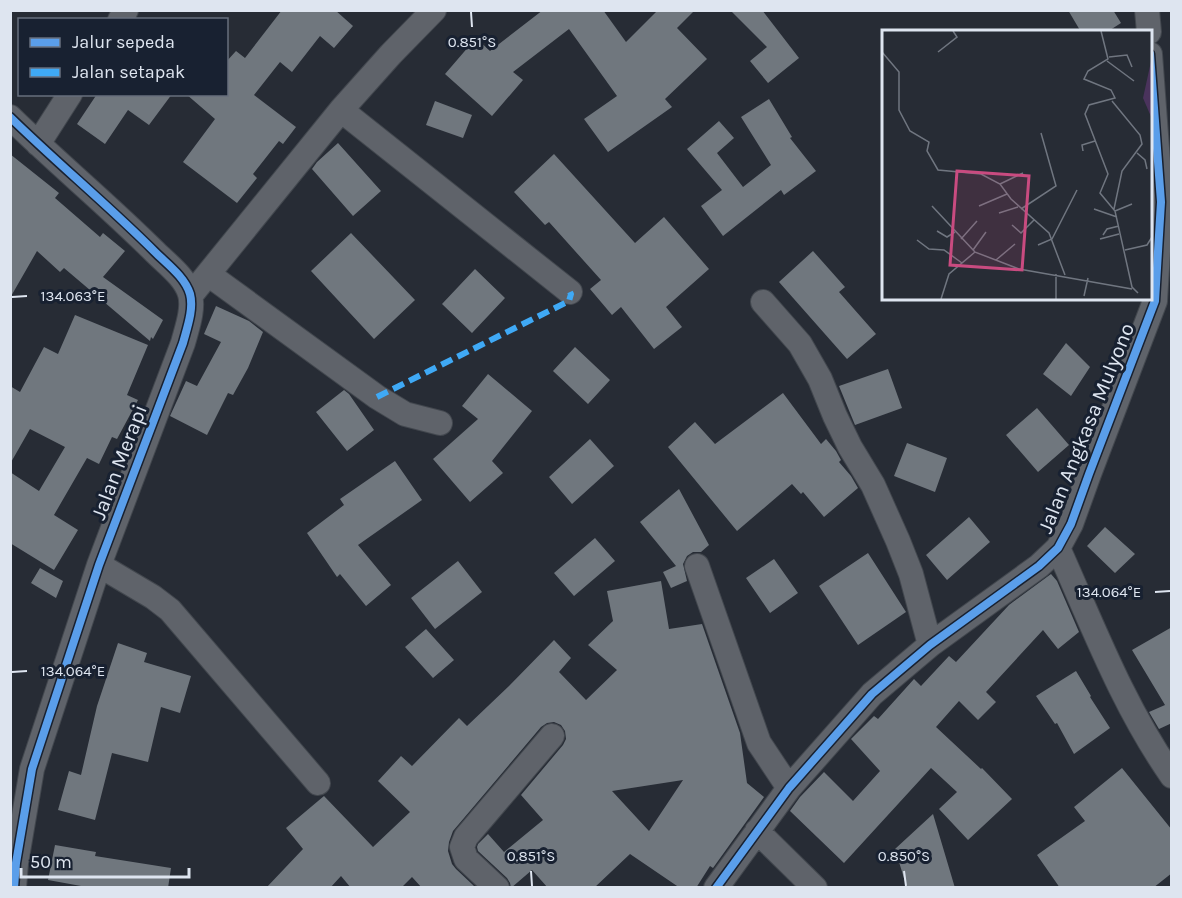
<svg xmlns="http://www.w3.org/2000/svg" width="1182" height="898" viewBox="0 0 1182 898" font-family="Karla,sans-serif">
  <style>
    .building { fill: #70777e; fill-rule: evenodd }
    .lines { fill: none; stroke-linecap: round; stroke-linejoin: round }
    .minor-casing { stroke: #42474e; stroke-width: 26 }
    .minor { stroke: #5f636a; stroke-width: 24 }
    .quiet { stroke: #3fa9f5; stroke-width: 6; stroke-dasharray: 12 6; stroke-linecap: butt }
    .cycleway-casing { stroke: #182131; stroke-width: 11 }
    .cycleway { stroke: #5a9eea; stroke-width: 8 }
    .ticks { fill: none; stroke: #dee5f0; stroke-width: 2 }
    .labels { text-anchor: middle; stroke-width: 6; stroke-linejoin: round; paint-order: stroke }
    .street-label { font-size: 21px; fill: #dee5f0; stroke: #182131 }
    .inset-road { fill: none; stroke: #707680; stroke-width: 1.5 }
    .view { fill: #c94b80; fill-opacity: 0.15; stroke: #c94b80; stroke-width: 3 }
    .inset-edge { fill: none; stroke: #dee5f0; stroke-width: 3 }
    .ticks-label { font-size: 15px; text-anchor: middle; fill: #dee5f0; stroke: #182131; stroke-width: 6; stroke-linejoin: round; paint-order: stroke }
  </style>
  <rect width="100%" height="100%" fill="#272c35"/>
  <path class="building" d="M282,10H335L353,26L334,48L320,36L292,72L280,62L254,95L296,127L283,144L279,141L253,174L257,178L237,203L183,162L215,119L186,94H226V62L236,51L245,58Z
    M543,10H603L626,42L658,10H695L677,28L707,59L665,99L672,107L608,152L584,119L617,96L569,29L513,72L523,80L492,116L445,74L476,38L490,51Z
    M730,10H762L799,58L768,83L750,61L767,47Z
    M1068,10H1113L1121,23L1107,32H1081Z
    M97,94H172L149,125L128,110L105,144L77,124Z
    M769,99L792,137L790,138L816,171L784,195L781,190L723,236L701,206L722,190L687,149L719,121L734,138L717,153L743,187L771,165L741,117Z
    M435,101L472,115L463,138L426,125Z
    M338,143L381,191L353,216L312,169L317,162Z
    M10,154L59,193L55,198L100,237L103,233L125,251L103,277L163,320L153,339L151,337L150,341L64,268L60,272L37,251L10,298Z
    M554,154L635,243L664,217L709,269L666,307L682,327L654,349L621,307L612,315L590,289L601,280L549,222L545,225L514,192Z
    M351,233L415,300L374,339L311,271Z
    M813,251L845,287L839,292L876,334L847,359L779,282Z
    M475,269L505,298L472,333L442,304Z
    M216,306L249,321L263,332L248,368L233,395L228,393L207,435L170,416L186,381L197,386L221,342L204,334Z
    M75,315L148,345L127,395L138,400L117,439L112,437L99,464L87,458L54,515L78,530L54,570L10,543V472L39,491L65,447L30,429L10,464V386L20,392L44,347L58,354Z
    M1066,343L1090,367L1071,396L1043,374Z
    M575,347L610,380L588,404L553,371Z
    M888,369L902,408L855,425L839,386Z
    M488,374L532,411L492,461L503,473L470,502L433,459L478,419L462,406Z
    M344,390L349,394L374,430L347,451L316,412Z
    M783,393L821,444L826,439L836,451L841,460L839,462L851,476L858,488L824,517L803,492L801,494L792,484L737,531L668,447L695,422L715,444Z
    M1037,408L1069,445L1038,472L1006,435Z
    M590,439L614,466L572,504L549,477Z
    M907,443L947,458L935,492L894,476Z
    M395,461L422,500L358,545L391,585L366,606L340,574L337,577L307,533L344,505L340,499Z
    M679,489L709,545L701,552H693L687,556L683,564L687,581L671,588L663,572L676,566L640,522Z
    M969,517L990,542L947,580L926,555Z
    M1105,527L1135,554L1115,573L1087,546Z
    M595,538L615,561L574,596L554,573Z
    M868,553L906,612L858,645L819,586Z
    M774,559L798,593L770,613L746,578Z
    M458,561L482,592L435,629L411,598Z
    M40,568L63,581L56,598L31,583Z
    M1051,574L1057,581L1079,632L1058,649L1043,630L986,692L996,702L978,720L959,701L936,727L981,769L982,768L1012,799L968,840L939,809L957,792L931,768L844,863L790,811L800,797L824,772L853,801L880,771L851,739L874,716L878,719L914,679L921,686L949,656L956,662L1009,605Z
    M661,581L669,629L702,624L740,733L747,783L764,797L713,868L710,866L696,888H680L630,854L594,888H548L532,870L511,888L510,883L507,878L478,851L477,847L478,844L488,834L504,852L543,820L521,795L563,745L566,739L565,731L561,725L554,722L547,723L541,727L453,831L449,842L448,851L452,864L456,869L474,886L473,888H422L412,877L401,888H351L341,876L330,888H266L303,849L286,828L324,796L373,847L410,812L378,781L401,756L412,766L459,718L467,726L509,686L554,640L571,658L559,672L586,700L617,670L588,645L613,621L607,591ZM683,780L649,831L612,791Z
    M1172,627V723L1159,729L1149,712L1165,705L1132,650Z
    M426,629L454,660L433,678L405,647Z
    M118,643L147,653L144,662L191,676L180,713L161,707L148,762L112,753L95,820L58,810L69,771L81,775L97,706Z
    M1076,671L1091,696L1090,697L1110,728L1074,754L1057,723L1055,724L1036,696Z
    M1122,768L1172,830V873L1153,888H1060L1037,855L1085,821L1074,807Z
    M933,814L955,888H907L895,849Z
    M55,845L96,852L95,856L171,868L168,888H92L48,880Z"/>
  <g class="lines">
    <defs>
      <path id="minor" d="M1147,10L1149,32
        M120,20L126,10
        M341,110L570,292
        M10,117C57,163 108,205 155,252C167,264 185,277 190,294C194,309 187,328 183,343L99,565L32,769L16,863L14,888
        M38,144L70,94
        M208,274L377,397L405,414L440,423
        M191,295L341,110L391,54L434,10
        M763,302L800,344L820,379L835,416L850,447L873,485L898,541L911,574L930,645
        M1058,548C1093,626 1123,706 1172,776
        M99,565L153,597L170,610L318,783
        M697,566L759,743L789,788
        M757,831L815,888
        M497,888L466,859L462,847L466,837L552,736
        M716,888L789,788L872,694L930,645L1039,566L1058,548L1071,524L1089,474L1155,301L1161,202L1150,54"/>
    </defs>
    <use href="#minor" class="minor-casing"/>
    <use href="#minor" class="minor"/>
    <path class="quiet" d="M377,397L569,301L571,294L570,292"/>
    <defs>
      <path id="cycleway" d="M10,117C57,163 108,205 155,252C167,264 185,277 190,294C194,309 187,328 183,343L99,565L32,769L16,863L14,888
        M716,888L789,788L872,694L930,645L1039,566L1058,548L1071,524L1089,474L1155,301L1161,202L1150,54"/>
    </defs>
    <use href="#cycleway" class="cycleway-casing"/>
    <use href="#cycleway" class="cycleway"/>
  </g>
  <path class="ticks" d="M471,12L472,27M12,297L27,296M1155,592L1170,591M12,672L27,671M531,871L532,886M904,871L906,886"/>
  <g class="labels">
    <g class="street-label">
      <text transform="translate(1086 428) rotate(-68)" y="7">Jalan Angkasa Mulyono</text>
      <text transform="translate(119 462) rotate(-69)" y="7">Jalan Merapi</text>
    </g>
  </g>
  <g transform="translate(882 30)">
    <rect width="270" height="270" fill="#272c35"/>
    <path d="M270,27V89L261,68Z" fill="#4a335c"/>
    <path class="inset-road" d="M219,1L226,29L206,41L202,49L229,60L233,68L207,75L203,84L226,144L218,163L233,181L250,257L256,263M0,22L17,42V80L28,101L47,112L45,121L56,140L99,144L118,154L129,169L167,203L183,245M56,22L75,7L71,1M227,27L245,25L250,37M225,31L252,51M230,71L258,105L260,114L240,141L232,179M201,121L200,115L213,111M255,123L263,130L265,139M118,154L141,143M50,176L93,222M97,176L125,164M139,179L174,156L159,103M212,179L235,187M233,181L250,174M117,183L136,177M130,195L139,203L152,190M55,201L65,207L73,202M221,205L225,199L237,196M79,209L95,191M218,209L237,204M35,210L47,219L62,220L80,233M156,215L170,209L195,160M91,220L104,202M243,220L265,215L270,207M114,230L133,214M174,244V269M202,266L206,248M59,269L67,244L93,222L137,239L250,259"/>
    <path class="view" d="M75,141L147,146L140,240L68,235Z"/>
    <rect width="270" height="270" class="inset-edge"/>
  </g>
  <g class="ticks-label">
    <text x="472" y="47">0.851°S</text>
    <text x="73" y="301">134.063°E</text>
    <text x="1109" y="597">134.064°E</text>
    <text x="73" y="676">134.064°E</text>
    <text x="531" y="861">0.851°S</text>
    <text x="904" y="861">0.850°S</text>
  </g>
  <rect width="1182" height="898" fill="none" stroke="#dee5f0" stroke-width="24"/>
  <rect x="18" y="18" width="210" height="78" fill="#182131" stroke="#676f7d" stroke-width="1.5"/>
  <rect x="30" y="38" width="30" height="9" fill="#5a9eea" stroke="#676f7d" stroke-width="1.5"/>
  <text x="72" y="48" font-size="18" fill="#dee5f0">Jalur sepeda</text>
  <rect x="30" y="68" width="30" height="9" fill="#3fa9f5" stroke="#676f7d" stroke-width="1.5"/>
  <text x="72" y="78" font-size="18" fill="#dee5f0">Jalan setapak</text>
  <path d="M21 868v9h168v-9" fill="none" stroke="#dee5f0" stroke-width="3"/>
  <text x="30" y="868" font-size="18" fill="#dee5f0" stroke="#182131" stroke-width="4.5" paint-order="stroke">50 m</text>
</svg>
